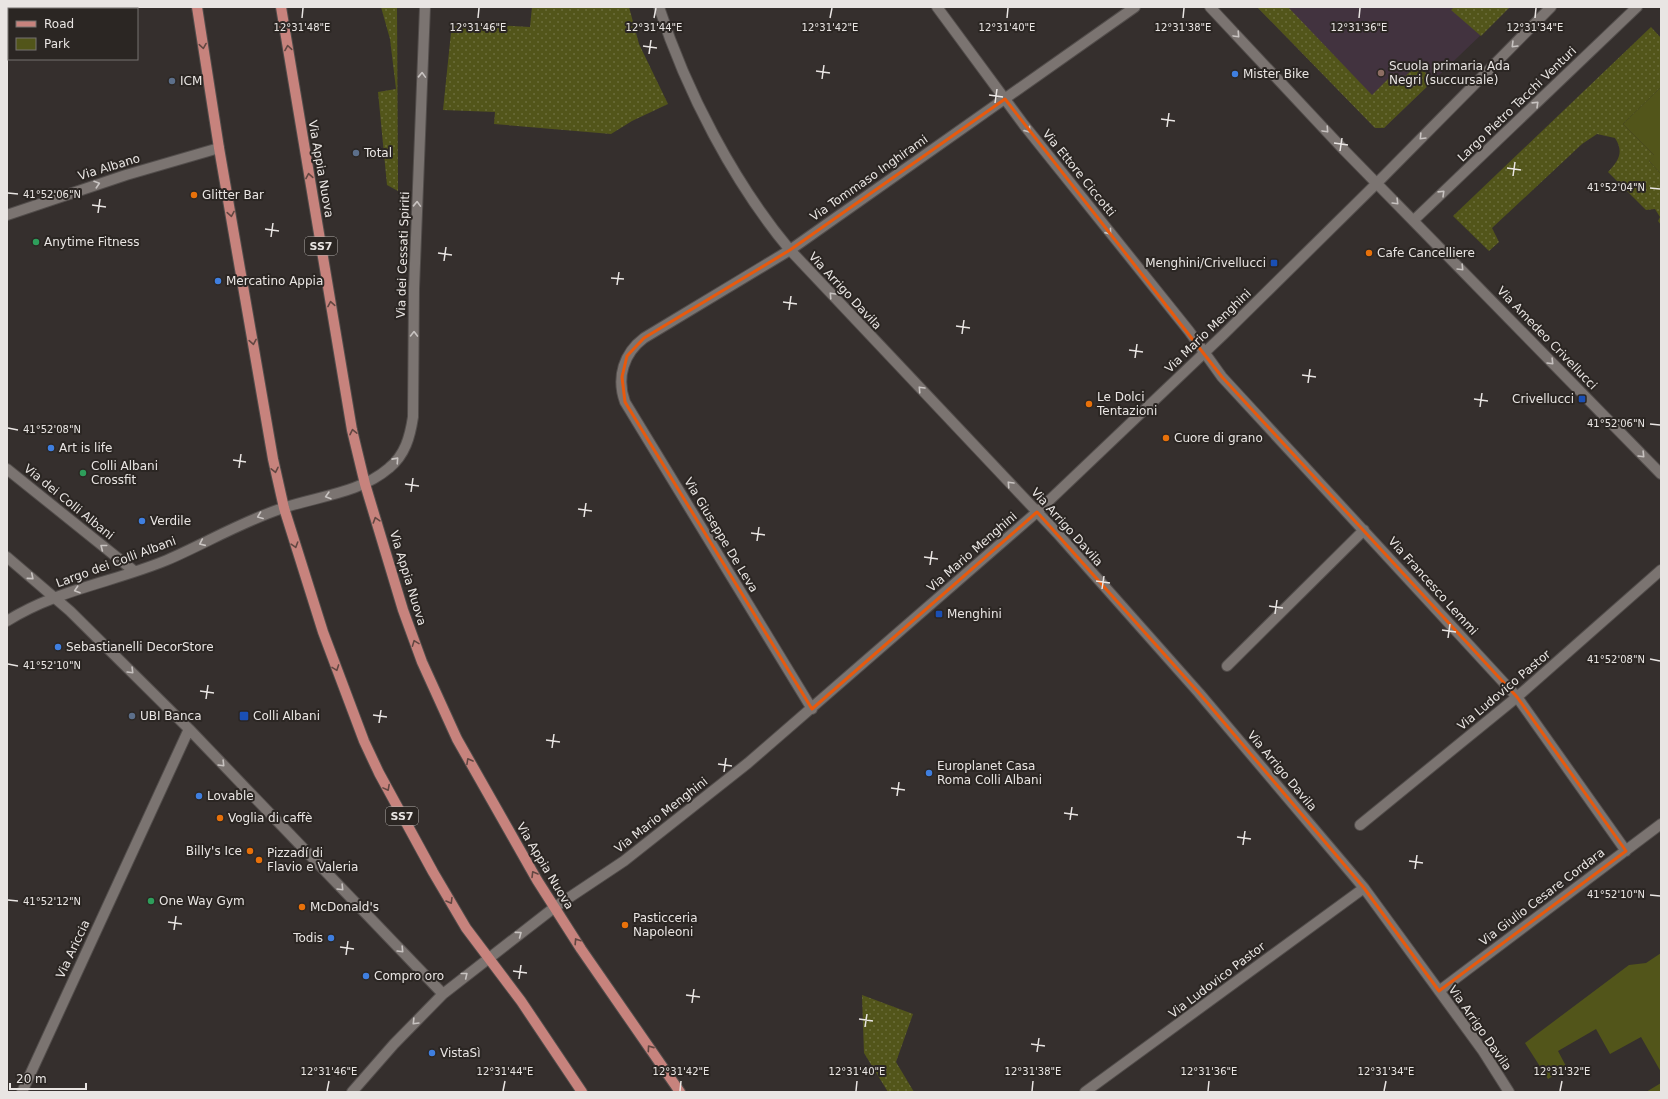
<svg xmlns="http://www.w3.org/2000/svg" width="1668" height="1099" viewBox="0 0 1668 1099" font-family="'DejaVu Sans',sans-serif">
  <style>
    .education { fill: #42333f }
    .grass { fill: url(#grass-dots) }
    .park { fill: #52551a }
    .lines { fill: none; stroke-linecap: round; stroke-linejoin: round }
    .street-casing { stroke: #524d4b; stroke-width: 12 }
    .primary-casing { stroke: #524d4b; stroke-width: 12 }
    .street { stroke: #7b7471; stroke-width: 10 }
    .primary { stroke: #c7837d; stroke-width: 10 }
    .oneway { stroke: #c8c3c1 }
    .oneway2 { stroke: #624742 }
    .marked { fill: none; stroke: #e8590c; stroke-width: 3; stroke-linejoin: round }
    .ticks { fill: none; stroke: #e9e5e3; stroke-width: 1.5 }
    .education-dot { fill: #8d6e63; stroke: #2b2623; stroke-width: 1.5 }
    .shop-dot { fill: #3f7fe0; stroke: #2b2623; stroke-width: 1.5 }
    .service-dot { fill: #5c6f8a; stroke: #2b2623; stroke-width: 1.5 }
    .food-dot { fill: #e8710a; stroke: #2b2623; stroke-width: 1.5 }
    .leisure-dot { fill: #2e9e5b; stroke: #2b2623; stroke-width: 1.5 }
    .transit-dot { fill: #1a4fb4; stroke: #2b2623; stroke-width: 1.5 }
    .labels { text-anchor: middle; stroke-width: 4; stroke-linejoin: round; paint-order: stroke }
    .shield { fill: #2b2623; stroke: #b0aca9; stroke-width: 1 }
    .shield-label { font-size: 11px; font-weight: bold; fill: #e9e5e3 }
    .poi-label { font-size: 12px; fill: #e9e5e3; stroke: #2b2623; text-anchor: start }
    .street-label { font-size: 12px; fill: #e9e5e3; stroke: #2b2623 }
    .ticks-label { font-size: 10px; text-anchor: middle; fill: #e9e5e3; stroke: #2b2623; stroke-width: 4; stroke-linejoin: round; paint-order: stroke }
  </style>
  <defs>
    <pattern id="grass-dots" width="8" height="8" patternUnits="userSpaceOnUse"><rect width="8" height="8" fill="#52551a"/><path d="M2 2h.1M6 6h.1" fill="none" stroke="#6b6d3b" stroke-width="1.8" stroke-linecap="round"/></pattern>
  </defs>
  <rect width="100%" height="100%" fill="#352f2d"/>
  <path class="education" d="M1257,7H1510L1384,128H1375Z"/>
  <path class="grass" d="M381,7H397L398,191L387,185L378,92L396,89L390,39Z
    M532,7H629L639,44L668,104L632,121L611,134L494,124L495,112L443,110L452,23L530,27Z
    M1257,7H1288L1372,95L1390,77L1397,84L1416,66L1435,79L1384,128H1375Z
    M1454,7H1510L1481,36L1451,10Z
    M1651,27L1661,38V87L1623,124L1655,156L1649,161L1661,174V225L1658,221L1660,217L1655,209L1646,210L1608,172C1619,160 1624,152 1615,138L1597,134L1582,144L1492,228L1499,242L1489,251L1453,216Z
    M862,995L913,1014L896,1062L914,1092H888L864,1053Z"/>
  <path class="park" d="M1661,87V174L1649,161L1654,155L1623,124Z
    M1661,953V1072L1641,1037L1610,1054L1596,1029L1558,1051L1567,1068L1548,1079L1525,1043L1629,965L1646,963Z
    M1661,1083V1092H1646Z"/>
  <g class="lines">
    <defs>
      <path id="street" d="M659,7C686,91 734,183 790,250L1058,534L1199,693L1364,888L1483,1051L1509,1092
        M937,7L1024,125L1189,331L1222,377L1517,697L1626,851
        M1210,7L1343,149L1661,474
        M7,215L126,175L219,148
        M1414,220L1637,7
        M7,469L134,571
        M7,557L70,611L189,729L443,994
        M7,621C56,590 114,582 167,560C206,543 243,521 283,508C319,496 360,493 389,468C405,455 410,437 413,417L414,289L425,7
        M1227,666L1364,530
        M812,709L625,402C616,377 624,353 644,338L790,250L1135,7
        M1360,825L1517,697L1661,570
        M1439,991L1661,824
        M22,1092L189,729
        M352,1092L394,1044L443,994L555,907L624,861L748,763L1037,512L1223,335L1377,183L1551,7
        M1085,1092L1364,888"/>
      <path id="primary" d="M197,7L219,148L273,459L284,508L323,632L364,741L379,773L433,872L466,928L521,1001L582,1092
        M281,7L352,430L365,484L403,610L422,662L457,739L537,880L581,949L680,1092"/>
    </defs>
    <use href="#street" class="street-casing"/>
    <use href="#primary" class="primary-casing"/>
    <use href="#street" class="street"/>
    <use href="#primary" class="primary"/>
  </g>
  <defs><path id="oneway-chevron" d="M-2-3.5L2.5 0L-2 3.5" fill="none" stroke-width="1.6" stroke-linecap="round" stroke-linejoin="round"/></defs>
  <g class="oneway">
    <use href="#oneway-chevron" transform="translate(1237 35) rotate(47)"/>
    <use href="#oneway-chevron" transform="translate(1514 45) rotate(135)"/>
    <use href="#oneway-chevron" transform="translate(422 75) rotate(-88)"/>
    <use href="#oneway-chevron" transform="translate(1536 104) rotate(-44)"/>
    <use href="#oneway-chevron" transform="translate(1028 130) rotate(52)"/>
    <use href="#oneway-chevron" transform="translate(1326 130) rotate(47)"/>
    <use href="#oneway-chevron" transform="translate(1422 137) rotate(134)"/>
    <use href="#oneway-chevron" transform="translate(97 184) rotate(-18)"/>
    <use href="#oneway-chevron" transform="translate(1442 193) rotate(-44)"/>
    <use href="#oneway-chevron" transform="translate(1396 202) rotate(45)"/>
    <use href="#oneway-chevron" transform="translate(417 204) rotate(-88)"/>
    <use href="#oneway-chevron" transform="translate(1109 232) rotate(51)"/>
    <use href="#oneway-chevron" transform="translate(1461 268) rotate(46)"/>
    <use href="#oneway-chevron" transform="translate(832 295) rotate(-133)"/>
    <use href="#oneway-chevron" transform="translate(414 334) rotate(-89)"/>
    <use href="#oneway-chevron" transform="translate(1551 362) rotate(46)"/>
    <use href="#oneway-chevron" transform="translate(921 389) rotate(-133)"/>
    <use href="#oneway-chevron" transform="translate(1642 455) rotate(46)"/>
    <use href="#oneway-chevron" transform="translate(396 460) rotate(-48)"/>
    <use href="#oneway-chevron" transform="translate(1010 484) rotate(-133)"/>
    <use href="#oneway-chevron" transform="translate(328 496) rotate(164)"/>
    <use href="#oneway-chevron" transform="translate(260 516) rotate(159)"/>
    <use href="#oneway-chevron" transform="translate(202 543) rotate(156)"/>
    <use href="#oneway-chevron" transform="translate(103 547) rotate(-142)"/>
    <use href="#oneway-chevron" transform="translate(31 577) rotate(40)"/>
    <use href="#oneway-chevron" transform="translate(77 590) rotate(162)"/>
    <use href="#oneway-chevron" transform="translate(131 671) rotate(45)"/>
    <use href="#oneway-chevron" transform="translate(222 764) rotate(46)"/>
    <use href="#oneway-chevron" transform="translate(341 888) rotate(46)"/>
    <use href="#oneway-chevron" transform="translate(519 934) rotate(-37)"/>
    <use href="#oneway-chevron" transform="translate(401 950) rotate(46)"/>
    <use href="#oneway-chevron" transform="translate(465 975) rotate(-39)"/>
    <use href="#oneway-chevron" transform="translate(415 1022) rotate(134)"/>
  </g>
  <g class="oneway2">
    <use href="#oneway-chevron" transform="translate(203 46) rotate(81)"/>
    <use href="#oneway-chevron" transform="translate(288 48) rotate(-99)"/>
    <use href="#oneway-chevron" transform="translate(309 176) rotate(-100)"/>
    <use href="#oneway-chevron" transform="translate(231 214) rotate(80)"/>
    <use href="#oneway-chevron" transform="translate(331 304) rotate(-100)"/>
    <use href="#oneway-chevron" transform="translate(253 342) rotate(80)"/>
    <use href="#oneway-chevron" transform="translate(353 432) rotate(-102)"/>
    <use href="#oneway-chevron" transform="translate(275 470) rotate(78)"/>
    <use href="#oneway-chevron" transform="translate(376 520) rotate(-107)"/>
    <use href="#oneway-chevron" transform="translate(295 545) rotate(73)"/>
    <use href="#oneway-chevron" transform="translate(415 643) rotate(-111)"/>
    <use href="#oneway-chevron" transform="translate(336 668) rotate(70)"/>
    <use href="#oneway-chevron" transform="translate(469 761) rotate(-119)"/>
    <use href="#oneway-chevron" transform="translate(387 788) rotate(62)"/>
    <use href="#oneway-chevron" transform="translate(534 874) rotate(-121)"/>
    <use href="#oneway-chevron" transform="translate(450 901) rotate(59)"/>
    <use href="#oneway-chevron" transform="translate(577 941) rotate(-123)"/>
    <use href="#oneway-chevron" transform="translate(650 1048) rotate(-125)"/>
  </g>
  <path class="marked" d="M1005,99L1222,377L1517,697L1626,851L1439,991L1364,888L1199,693L1037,512L812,709L625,402L622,377L627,356L644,338L790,250Z"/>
  <path class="ticks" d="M302,18L303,8M478,18L479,8M654,18L656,8M830,18L832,8M1007,18L1008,8M1183,18L1184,8M1359,18L1360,8M1535,18L1536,8M643,46L657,48M649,54L651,40M816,71L830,73M822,79L824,65M989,95L1003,97M995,103L997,89M1161,119L1175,121M1167,127L1169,113M1334,143L1348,145M1340,151L1342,138M1507,168L1521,170M1513,176L1515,162M1650,188L1660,189M8,193L18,194M92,205L106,207M98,213L100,199M265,229L279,231M271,237L273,223M438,253L452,255M444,261L446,247M611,278L624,279M617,285L619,272M783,302L797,304M789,310L791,296M956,326L970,328M962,334L964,320M1129,350L1143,352M1135,358L1137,344M1302,375L1316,377M1308,383L1310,369M1474,399L1488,401M1480,407L1482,393M1650,424L1660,425M8,428L18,430M233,460L246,462M239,468L241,454M405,484L419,486M411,492L413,478M578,509L592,511M584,517L586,503M751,533L765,535M757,541L759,527M924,557L938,559M930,565L932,551M1096,581L1110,583M1102,589L1104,576M1269,606L1283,608M1275,614L1277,600M1442,630L1456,632M1448,638L1450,624M1650,659L1660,661M8,664L18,666M200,691L214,693M206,699L208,685M373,715L387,717M379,723L381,710M546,740L560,742M552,748L554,734M718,764L732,766M724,772L726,758M891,788L905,790M897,796L899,782M1064,813L1078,815M1070,820L1072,807M1237,837L1251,839M1243,845L1245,831M1409,861L1423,863M1415,869L1417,855M1650,895L1660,896M8,900L18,901M168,922L182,924M174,930L176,916M340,947L354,949M346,955L348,941M513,971L527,973M519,979L521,965M686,995L700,997M692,1003L694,989M859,1019L873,1021M865,1027L867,1014M1031,1044L1045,1046M1037,1052L1039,1038M327,1091L329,1081M503,1091L505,1081M680,1091L681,1081M856,1091L857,1081M1032,1091L1033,1081M1208,1091L1209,1081M1384,1091L1386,1081M1560,1091L1562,1081"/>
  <circle class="education-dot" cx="1381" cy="73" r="4"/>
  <g class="shop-dot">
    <circle cx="1235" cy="74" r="4"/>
    <circle cx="218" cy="281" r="4"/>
    <circle cx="51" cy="448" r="4"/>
    <circle cx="142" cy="521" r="4"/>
    <circle cx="58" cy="647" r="4"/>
    <circle cx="929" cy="773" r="4"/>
    <circle cx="199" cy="796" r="4"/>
    <circle cx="331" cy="938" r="4"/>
    <circle cx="366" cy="976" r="4"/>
    <circle cx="432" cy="1053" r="4"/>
  </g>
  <g class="service-dot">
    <circle cx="172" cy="81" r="4"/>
    <circle cx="356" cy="153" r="4"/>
    <circle cx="132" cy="716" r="4"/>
  </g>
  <g class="food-dot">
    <circle cx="194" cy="195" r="4"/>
    <circle cx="1369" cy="253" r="4"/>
    <circle cx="1089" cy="404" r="4"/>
    <circle cx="1166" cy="438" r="4"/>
    <circle cx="220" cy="818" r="4"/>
    <circle cx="250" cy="851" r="4"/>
    <circle cx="259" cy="860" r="4"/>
    <circle cx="302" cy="907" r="4"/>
    <circle cx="625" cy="925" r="4"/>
  </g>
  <g class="leisure-dot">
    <circle cx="36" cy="242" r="4"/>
    <circle cx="83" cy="473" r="4"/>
    <circle cx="151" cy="901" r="4"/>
  </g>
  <g class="transit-dot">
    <rect x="1270" y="259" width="8" height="8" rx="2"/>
    <rect x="1578" y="395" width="8" height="8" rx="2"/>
    <rect x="935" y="610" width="8" height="8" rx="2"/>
    <rect x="239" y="711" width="10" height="10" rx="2"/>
  </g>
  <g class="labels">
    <g class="shield">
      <rect x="305" y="237" width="32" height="18" rx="3"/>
      <rect x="386" y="807" width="32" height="18" rx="3"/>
    </g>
    <g class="shield-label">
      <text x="321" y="250">SS7</text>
      <text x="402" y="820">SS7</text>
    </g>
    <g class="poi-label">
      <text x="1389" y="70">Scuola primaria Ada<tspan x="1389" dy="14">Negri (succursale)</tspan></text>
      <text x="1243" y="78">Mister Bike</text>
      <text x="180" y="85">ICM</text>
      <text x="364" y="157">Total</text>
      <text x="202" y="199">Glitter Bar</text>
      <text x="44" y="246">Anytime Fitness</text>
      <text x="1377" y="257">Cafe Cancelliere</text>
      <text x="1266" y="267" text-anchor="end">Menghini/Crivellucci</text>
      <text x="226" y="285">Mercatino Appia</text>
      <text x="1097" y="401">Le Dolci<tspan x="1097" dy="14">Tentazioni</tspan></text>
      <text x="1574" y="403" text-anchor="end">Crivellucci</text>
      <text x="1174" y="442">Cuore di grano</text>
      <text x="59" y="452">Art is life</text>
      <text x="91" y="470">Colli Albani<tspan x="91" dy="14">Crossfit</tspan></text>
      <text x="150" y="525">Verdile</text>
      <text x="947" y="618">Menghini</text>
      <text x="66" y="651">Sebastianelli DecorStore</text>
      <text x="140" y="720">UBI Banca</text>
      <text x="253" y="720">Colli Albani</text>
      <text x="937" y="770">Europlanet Casa<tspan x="937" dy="14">Roma Colli Albani</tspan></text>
      <text x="207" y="800">Lovable</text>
      <text x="228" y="822">Voglia di caffè</text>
      <text x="242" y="855" text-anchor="end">Billy's Ice</text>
      <text x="267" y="857">Pizzadí di<tspan x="267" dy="14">Flavio e Valeria</tspan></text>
      <text x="159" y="905">One Way Gym</text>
      <text x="310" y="911">McDonald's</text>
      <text x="633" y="922">Pasticceria<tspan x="633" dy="14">Napoleoni</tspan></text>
      <text x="323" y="942" text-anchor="end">Todis</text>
      <text x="374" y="980">Compro oro</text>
      <text x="440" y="1057">VistaSì</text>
    </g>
    <g class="street-label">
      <text transform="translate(1517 104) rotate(-44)" y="4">Largo Pietro Tacchi Venturi</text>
      <text transform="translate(109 167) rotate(-17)" y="4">Via Albano</text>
      <text transform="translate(321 169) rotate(80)" y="4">Via Appia Nuova</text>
      <text transform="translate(1079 173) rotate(51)" y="4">Via Ettore Ciccotti</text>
      <text transform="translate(869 178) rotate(-35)" y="4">Via Tommaso Inghirami</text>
      <text transform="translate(403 255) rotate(-88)" y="4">Via dei Cessati Spiriti</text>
      <text transform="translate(845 291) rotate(47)" y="4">Via Arrigo Davila</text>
      <text transform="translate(1208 331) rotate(-44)" y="4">Via Mario Menghini</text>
      <text transform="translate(1547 338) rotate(46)" y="4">Via Amedeo Crivellucci</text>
      <text transform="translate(69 502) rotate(39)" y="4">Via dei Colli Albani</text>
      <text transform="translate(1067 527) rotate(48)" y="4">Via Arrigo Davila</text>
      <text transform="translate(721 535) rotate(59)" y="4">Via Giuseppe De Leva</text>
      <text transform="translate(972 552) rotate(-41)" y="4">Via Mario Menghini</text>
      <text transform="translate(116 562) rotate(-20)" y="4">Largo dei Colli Albani</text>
      <text transform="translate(408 578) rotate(73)" y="4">Via Appia Nuova</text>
      <text transform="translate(1433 586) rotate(48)" y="4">Via Francesco Lemmi</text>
      <text transform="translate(1504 690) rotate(-40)" y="4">Via Ludovico Pastor</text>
      <text transform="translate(1282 771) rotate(50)" y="4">Via Arrigo Davila</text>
      <text transform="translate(661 815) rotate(-38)" y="4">Via Mario Menghini</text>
      <text transform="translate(545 866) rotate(59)" y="4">Via Appia Nuova</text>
      <text transform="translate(1542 897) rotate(-37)" y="4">Via Giulio Cesare Cordara</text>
      <text transform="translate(73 949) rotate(-65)" y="4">Via Ariccia</text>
      <text transform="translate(1217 980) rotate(-37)" y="4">Via Ludovico Pastor</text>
      <text transform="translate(1480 1028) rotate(55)" y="4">Via Arrigo Davila</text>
    </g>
  </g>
  <g class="ticks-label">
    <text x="302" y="31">12°31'48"E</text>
    <text x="478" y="31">12°31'46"E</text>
    <text x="654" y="31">12°31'44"E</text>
    <text x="830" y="31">12°31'42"E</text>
    <text x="1007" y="31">12°31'40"E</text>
    <text x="1183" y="31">12°31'38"E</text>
    <text x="1359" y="31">12°31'36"E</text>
    <text x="1535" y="31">12°31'34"E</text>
    <text x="1616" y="191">41°52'04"N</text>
    <text x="52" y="198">41°52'06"N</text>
    <text x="1616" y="427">41°52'06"N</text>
    <text x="52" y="433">41°52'08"N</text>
    <text x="1616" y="663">41°52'08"N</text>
    <text x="52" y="669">41°52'10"N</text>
    <text x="1616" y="898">41°52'10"N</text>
    <text x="52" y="905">41°52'12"N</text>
    <text x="329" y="1075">12°31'46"E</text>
    <text x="505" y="1075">12°31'44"E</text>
    <text x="681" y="1075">12°31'42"E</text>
    <text x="857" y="1075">12°31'40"E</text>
    <text x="1033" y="1075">12°31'38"E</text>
    <text x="1209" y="1075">12°31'36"E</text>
    <text x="1386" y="1075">12°31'34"E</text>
    <text x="1562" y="1075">12°31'32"E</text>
  </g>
  <rect width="1668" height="1099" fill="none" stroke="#e9e5e3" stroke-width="16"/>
  <rect x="8" y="8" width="130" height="52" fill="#2b2623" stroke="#777270"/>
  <rect x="16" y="21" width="20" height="6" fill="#c7837d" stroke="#777270"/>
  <text x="44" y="28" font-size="12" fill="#e9e5e3">Road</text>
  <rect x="16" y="38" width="20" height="12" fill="#52551a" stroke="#777270"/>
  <text x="44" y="48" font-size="12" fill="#e9e5e3">Park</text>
  <path d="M10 1083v6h76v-6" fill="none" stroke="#e9e5e3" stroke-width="2"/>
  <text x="16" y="1083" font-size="12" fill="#e9e5e3" stroke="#2b2623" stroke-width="3" paint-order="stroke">20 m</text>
</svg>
